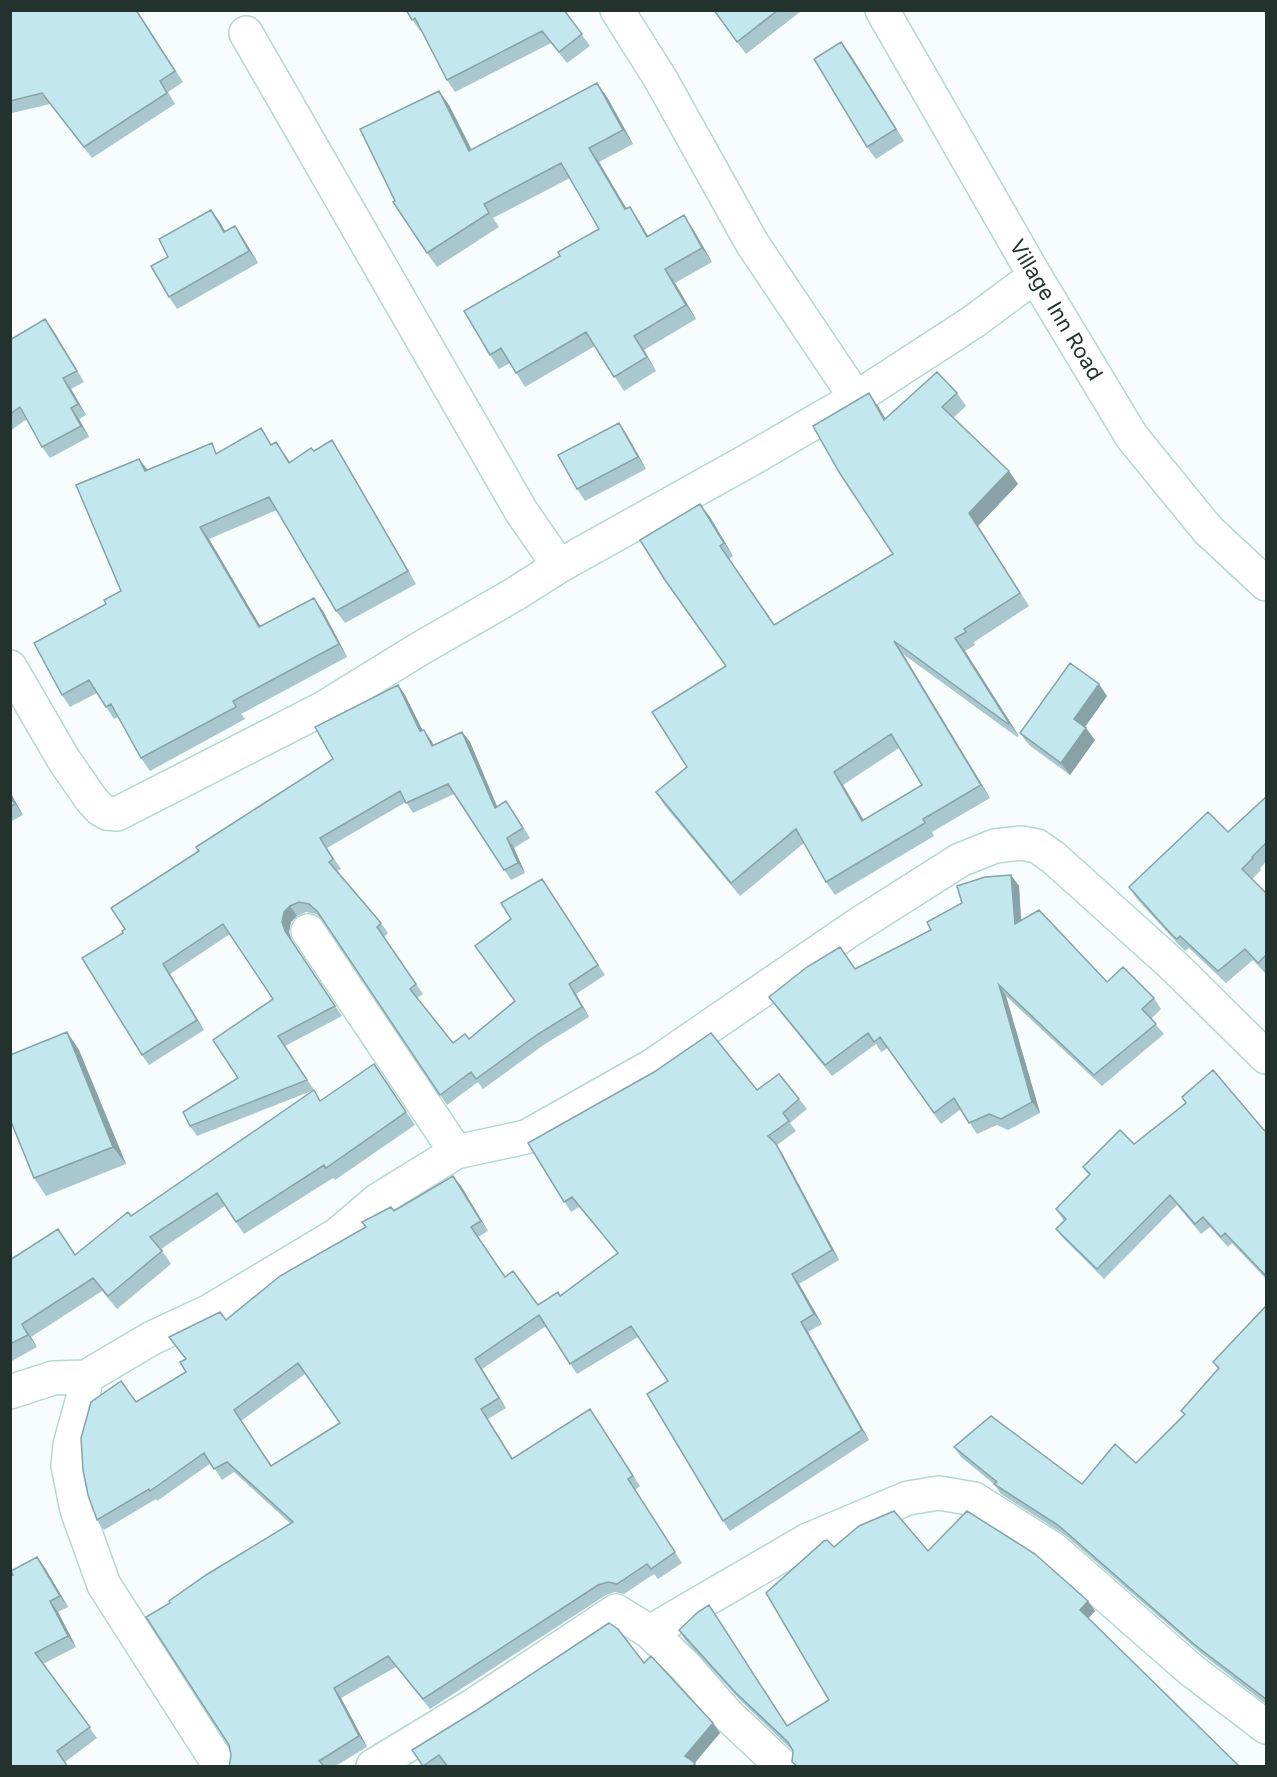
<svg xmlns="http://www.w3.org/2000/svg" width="1277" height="1777" viewBox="0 0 1277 1777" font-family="Inter,sans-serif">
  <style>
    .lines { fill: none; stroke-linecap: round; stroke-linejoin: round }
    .minor-casing { stroke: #b4d8cf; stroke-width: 36 }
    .minor { stroke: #fff; stroke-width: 33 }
    .wall { fill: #a8c7ce; fill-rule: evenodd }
    .shaded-wall { fill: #88a2a7 }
    .building { fill: #c3e7ef; stroke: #88a2a7; stroke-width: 1.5; fill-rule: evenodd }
    .labels { text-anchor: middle; stroke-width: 6; stroke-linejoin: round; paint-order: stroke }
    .street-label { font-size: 21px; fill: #24322e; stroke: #fff }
  </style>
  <rect width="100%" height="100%" fill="#f6fdfc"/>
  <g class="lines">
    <defs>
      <path id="minor" d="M617,10L660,78L752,243L856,398L973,322L1035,276
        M882,10L1035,276L1132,437L1208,530L1266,584
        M246,33L521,511L559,566
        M10,667L64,760L91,799L100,809L107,813L117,814L322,709L421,648L515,594L559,566L751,459L856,398
        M308,931L456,1152
        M10,1392L53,1378L86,1377
        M650,1632L686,1667L728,1715L782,1766
        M220,1766L104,1585L77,1510L68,1466L70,1445L83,1398L86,1377L152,1338L210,1311L337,1235L378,1200L456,1152L526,1137L652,1066L853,928L960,860L995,846L1021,843L1037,846L1054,858L1176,968L1266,1057
        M373,1766L474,1705L616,1611L650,1632L808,1540L908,1498L939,1493L974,1499L1053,1549L1190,1669L1266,1727"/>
    </defs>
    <use href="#minor" class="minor-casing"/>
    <use href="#minor" class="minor"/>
  </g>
  <path class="wall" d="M10,10L69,11L73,10H137L183,82L168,92L175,104L92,158L50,104L12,113L10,111Z
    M406,10H564L590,46L567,63L551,43L455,92L447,80L421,30L420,31Z
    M713,10H799L800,12L746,54Z
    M841,42L904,141L876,159L867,147Z
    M607,97L633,144L599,162L626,209L639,221L648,236L684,215L693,229L712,262L675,283L696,319L644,350L656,371L624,391L595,346L525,387L510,363L499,369L490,355L560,256L599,229L570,178L493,218L499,227L437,267L427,253L395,201L449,105L472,150Z
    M211,210L225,231L235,226L243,238L258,263L177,309L169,297L168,257Z
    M45,319L84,382L71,389L86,415L79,419L89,437L50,458L42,447L27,419L10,431V340Z
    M957,393L966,406L953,418L1018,484L978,526L1029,606L974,642L975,645L965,651L1019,736L1017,737L903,654L990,798L932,832L934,836L835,895L826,882L804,843L740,896L665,806L656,792L687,767L726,666L710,517L733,556L729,559L775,625L893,554L878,406L885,419ZM899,748L922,785L864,821L843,785Z
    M619,423L627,435L646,469L585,501L577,489Z
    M272,444L285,454L290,462L314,451L340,453L416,584L345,623L336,611L277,510L209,539L260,626L323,611L347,657L241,714L245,719L150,771L141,758L118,717L114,719L97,693L70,707L62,695L106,604L121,591L139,459L148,470L219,453Z
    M398,685L405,695L422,730L431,740L433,745L462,732L470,742L497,807L513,811L530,838L514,848L525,873L511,880L454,794L413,813L406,802L327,848L341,869L337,871L381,923L388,933L384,937L423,994L417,998L453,1043L469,1039L514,1001L511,919L542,879L605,975L576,994L589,1017L545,1044L483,1089L478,1082L447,1105L323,920L316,914L306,912L297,916L291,922L289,932L292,941L342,1016L285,1046L314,1090L197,1136L190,1126L238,1078L273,999L230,934L170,974L204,1030L149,1065L142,1055L123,933L125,929L199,851L333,759Z
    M1107,696L1085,727L1095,740L1070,775L1029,745L1020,733Z
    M10,792L23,815L10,822Z
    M1266,797V862L1260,868L1261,870L1252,879L1266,893V974L1253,960L1226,983L1189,948L1185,951L1180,946L1137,899L1129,887L1228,832Z
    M1011,875L1019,886L1021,921L1107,982L1154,998L1161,1009L1151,1019L1164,1034L1102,1086L1006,996L1040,1113L1008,1130L997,1125L977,1134L961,1109L941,1124L888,1048L881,1052L876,1044L832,1076L777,1008L769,997L855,969L931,930L962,903Z
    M67,1032L79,1050L126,1164L46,1196L34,1178Z
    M374,1064L415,1125L335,1180L333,1178L244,1234L225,1206L161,1249L171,1264L117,1309L102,1291L31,1337L37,1347L10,1362V1260L75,1255L131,1216L321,1101Z
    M757,1090L799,1099L807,1109L790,1123L796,1131L777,1145L783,1155L839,1260L799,1284L822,1324L808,1332L869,1440L730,1531L723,1521L668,1381L638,1337L577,1374L546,1326L482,1369L506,1408L488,1419L513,1459L590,1409L640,1486L635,1490L682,1563L658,1579L654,1574L624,1594L615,1592L606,1595L430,1709L396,1667L341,1698L367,1747L334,1767H229L231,1755L229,1745L170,1603L291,1524L234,1472L222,1480L211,1463L157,1501L156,1499L104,1530L97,1520L136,1402L186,1372L185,1359L226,1320L394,1211L453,1176L461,1186L488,1231L478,1237L505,1277L538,1305L560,1296L618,1254L579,1207L571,1212L528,1143ZM305,1374L340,1423L272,1466L241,1421Z
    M1182,1097L1263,1129L1266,1132V1279L1232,1243L1228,1247L1210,1227L1201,1234L1177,1205L1104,1279L1063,1238L1056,1229L1064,1221L1056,1209L1089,1175L1083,1167L1134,1144L1186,1103Z
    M1266,1306V1704L1202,1654L1065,1535L1001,1494L994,1484L961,1457L954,1447L1082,1484L1136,1463L1184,1415L1181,1411L1218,1369L1213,1362Z
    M834,1547L928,1551L1088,1601L1095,1611L1088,1618L1240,1767H796L792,1762L793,1751L792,1750L742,1702L685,1640L679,1630L709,1605L787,1726L829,1700Z
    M45,1568L68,1607L58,1612L76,1647L43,1664L97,1738L65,1762L10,1767Z
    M644,1663L713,1723L720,1733L695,1763L697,1767H447V1765L445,1767H424L412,1750Z"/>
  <path class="shaded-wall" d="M841,42L850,54L904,141L896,129Z
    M597,83L607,97L633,144L623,130Z
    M439,91L449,105L479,165L469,151Z
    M589,148L599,162L635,223L625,209Z
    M630,207L639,221L657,251L647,237Z
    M211,210L220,222L232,244L224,232Z
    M684,215L693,229L712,262L702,248Z
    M235,226L243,238L258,263L249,251Z
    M665,269L675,283L696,319L686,305Z
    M45,319L53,330L84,382L77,371Z
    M634,336L644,350L656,371L647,357Z
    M63,378L71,389L86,415L78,404Z
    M869,393L878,406L894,433L884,420Z
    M71,408L79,419L89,437L81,426Z
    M619,423L627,435L646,469L638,457Z
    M332,440L340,453L416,584L408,571Z
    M139,459L148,471H145Z
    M1009,471L1018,484L978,526L1029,606L969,513Z
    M700,504L710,517L733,556L724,543Z
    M200,527L209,539L268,639L259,627Z
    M314,598L323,611L347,657L339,644Z
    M955,638L965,651L1019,736L1009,723Z
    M894,641L903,654L990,798L981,785Z
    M1099,684L1107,696L1082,731L1074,719Z
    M398,685L405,695L428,741L420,731Z
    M1086,728L1095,740L1070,775L1061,763Z
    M424,730L431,740L439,756L432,746Z
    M462,732L470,742L502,818L495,808Z
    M834,772L843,785L872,834L862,821Z
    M10,792L23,815L10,796Z
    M507,838L514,848L525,873L518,863Z
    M1011,875L1019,886L1022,935L1015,924Z
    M290,906L297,916L291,922L289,932L292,941L342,1016L285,931L282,922L284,912Z
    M163,964L170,974L204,1030L197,1020Z
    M569,984L576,994L589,1017L582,1007Z
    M999,985L1006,996L1040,1113L1032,1102Z
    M67,1032L79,1050L126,1164L113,1147Z
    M776,1144L783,1155L839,1260L832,1250Z
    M453,1176L461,1186L488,1231L481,1221Z
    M792,1274L799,1284L822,1324L814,1314Z
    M801,1322L808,1332L869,1440L862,1430Z
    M22,1324L31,1337L37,1347L28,1335Z
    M475,1359L482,1369L506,1408L499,1398Z
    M37,1557L45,1568L68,1607L60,1596Z
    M50,1601L58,1612L76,1647L68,1636Z
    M1088,1601L1095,1611L1087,1620L1080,1610Z
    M334,1688L341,1698L367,1747L359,1736Z
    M713,1723L720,1733L692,1766L685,1756Z"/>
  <path class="building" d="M10,10H68L69,11L73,10H136L175,71L160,81L167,93L84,147L42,93L10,101Z
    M406,10H564L582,34L559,52L542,31L447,80L415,18L412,20Z
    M714,10H778L737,42Z
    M841,42L896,129L867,147L814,59Z
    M597,83L623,130L589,148L625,209L630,207L647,237L684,215L702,248L665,269L686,305L634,336L647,357L614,377L586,332L516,373L501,348L490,355L464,311L560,256L558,252L599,229L561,163L484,204L489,213L427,253L393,202L395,201L360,129L439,91L469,151Z
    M211,210L224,232L235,226L249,251L169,297L151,266L168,257L159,239Z
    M45,319L77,371L63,378L78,404L71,408L81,426L42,447L20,407L10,414V340Z
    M937,372L957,393L942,407L1009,471L969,513L1020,593L964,629L966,632L955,638L1009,723L1008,724L894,641L981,785L923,819L925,823L826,882L796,829L731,883L656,792L687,767L652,712L726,666L665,580L640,540L700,504L724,543L720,546L774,625L893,554L839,472L813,426L869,393L884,420ZM891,734L922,785L862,821L834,772Z
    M619,423L638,457L577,489L558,455Z
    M261,428L271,445L276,442L289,463L311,448L314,451L332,440L408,571L336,611L269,497L200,527L259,627L314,598L339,644L233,701L236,707L141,758L111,704L106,707L89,680L62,695L34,643L106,604L104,600L121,591L76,485L139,459L145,471L212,443L216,454Z
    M1070,663L1099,684L1074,719L1086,728L1061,763L1020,733Z
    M398,685L420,731L424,730L432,746L462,732L495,808L506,801L523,828L507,838L518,863L504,870L448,784L406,803L400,791L320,838L333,859L329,862L381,923L377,927L416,984L410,989L453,1043L465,1034L469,1039L515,1001L475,946L511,919L501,903L542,879L598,965L569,984L582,1007L538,1034L476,1079L471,1072L440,1095L317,911L309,904L299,902L290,906L284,912L282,922L285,931L335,1006L278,1036L307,1080L190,1126L183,1112L238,1078L213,1040L273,999L223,924L163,964L197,1020L142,1055L82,958L123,933L122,931L125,929L111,908L199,851L196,847L333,759L315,727Z
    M10,796L15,804L10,807Z
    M1266,797V843L1252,857L1253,858L1242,869L1266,893V955L1258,963L1245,949L1218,971L1180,936L1177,939L1172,935L1129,887L1208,812L1228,832Z
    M1011,875L1015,924L1039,910L1107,982L1123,967L1154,998L1142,1009L1156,1024L1094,1075L999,985L1032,1102L1001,1119L989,1114L969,1123L954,1098L934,1113L880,1037L874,1042L868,1033L825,1065L769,997L807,967L840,947L855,969L931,930L927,922L962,903L957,886L985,877Z
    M67,1032L113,1147L34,1178L10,1119V1055Z
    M711,1033L757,1090L779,1074L799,1099L783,1113L789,1121L768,1136L776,1144L832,1250L792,1274L814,1314L801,1322L862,1430L723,1521L647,1394L668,1381L631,1326L570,1364L539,1315L475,1359L499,1398L481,1409L512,1459L590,1409L633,1476L628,1479L675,1552L651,1569L647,1564L617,1584L608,1582L598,1585L423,1699L388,1656L334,1688L359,1736L319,1761L325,1767H229L231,1755L229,1745L146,1617L170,1603L169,1601L206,1575L293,1522L227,1462L214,1469L204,1453L150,1491L149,1489L97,1520L88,1495L83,1470L81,1438L91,1402L121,1381L136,1402L186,1372L180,1362L186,1359L169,1337L220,1312L226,1320L280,1276L366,1227L362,1222L391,1207L394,1211L453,1176L481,1221L471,1227L505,1277L513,1271L538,1305L558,1292L560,1296L618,1253L572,1197L564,1202L528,1143L654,1072ZM298,1363L340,1423L271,1466L234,1410Z
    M374,1064L406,1112L326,1168L324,1165L236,1222L217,1193L150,1237L162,1251L108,1296L93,1278L22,1324L28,1335L10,1344V1260L58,1229L75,1255L128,1212L131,1216L314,1090L320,1101Z
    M1213,1070L1263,1129L1266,1132V1276L1225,1233L1221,1237L1203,1217L1195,1224L1170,1195L1097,1269L1056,1229L1066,1219L1056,1209L1090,1174L1083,1167L1120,1130L1134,1144L1186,1103L1182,1097Z
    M1266,1306V1699L1195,1645L1058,1525L994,1484L997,1482L954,1447L991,1416L1082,1484L1115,1444L1136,1463L1185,1414L1181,1411L1219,1368L1213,1362Z
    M894,1511L928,1551L967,1511L1035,1554L1088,1601L1080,1610L1240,1767H798L792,1762L793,1751L788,1742L735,1692L679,1630L698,1612L709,1605L787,1726L829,1700L766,1593L824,1541L827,1540L834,1547L859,1526Z
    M37,1557L60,1596L50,1601L68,1636L35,1653L90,1727L57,1751L68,1767H10V1576L13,1575L11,1571Z
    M609,1623L618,1629L644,1663L651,1656L713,1723L685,1756L695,1763L692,1767H448L439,1755L423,1766L412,1750L477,1710Z"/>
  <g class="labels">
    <g class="street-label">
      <text transform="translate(1056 310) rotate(59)" y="7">Village Inn Road</text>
    </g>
  </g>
  <rect width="1277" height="1777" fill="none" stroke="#24322e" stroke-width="24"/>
</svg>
